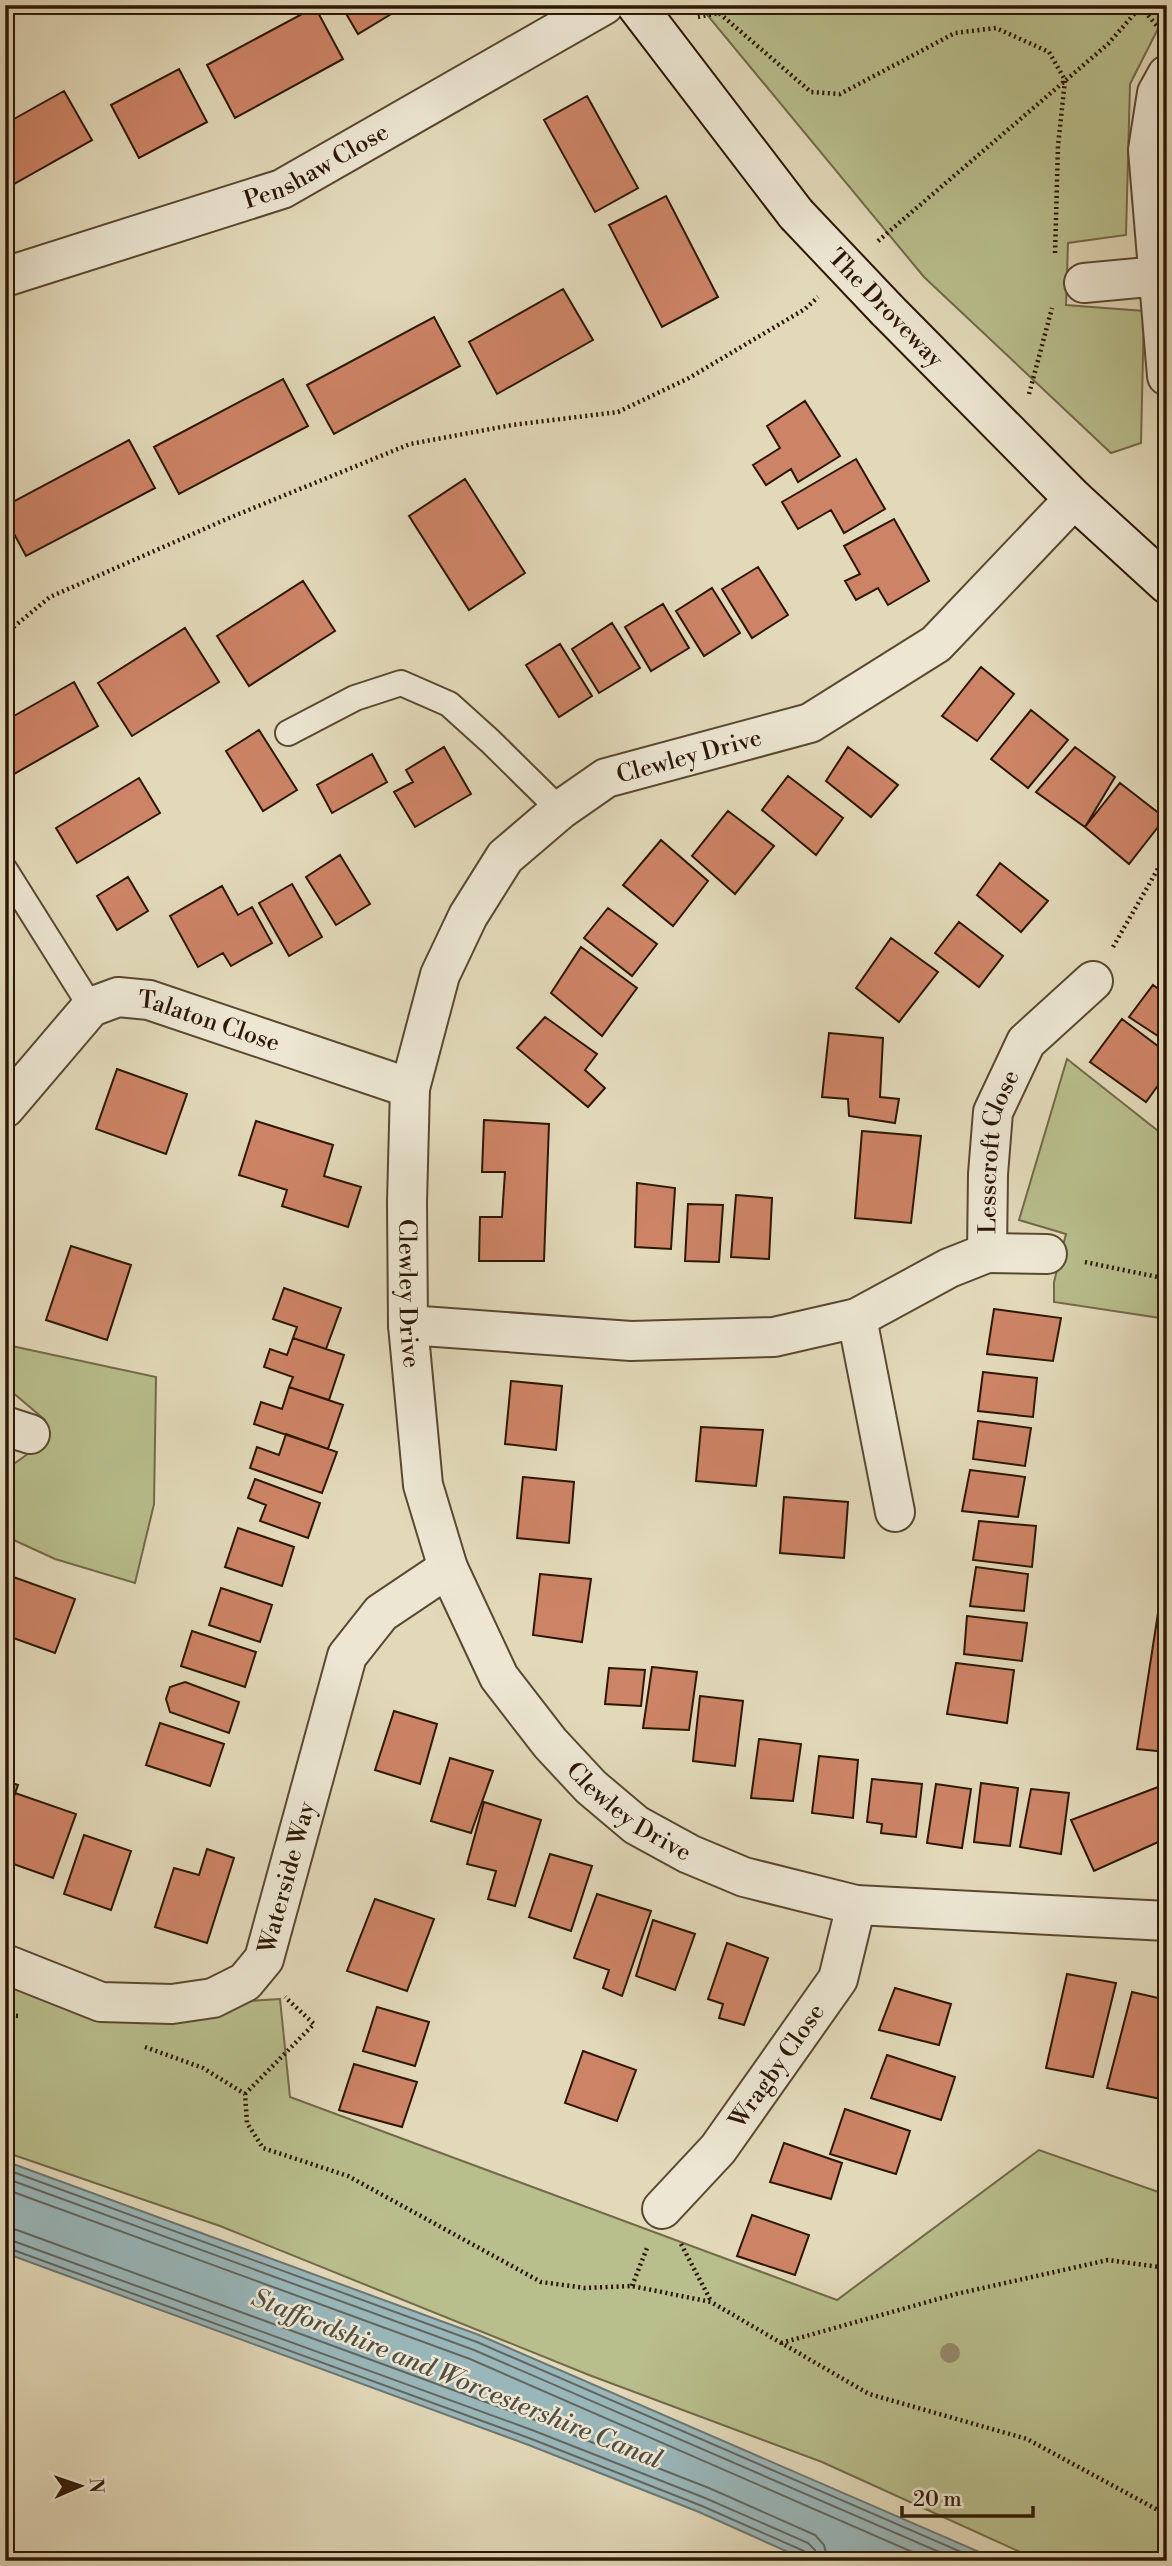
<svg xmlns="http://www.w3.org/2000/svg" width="1172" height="2566" viewBox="0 0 1172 2566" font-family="'Libre Bodoni',serif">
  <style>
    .green { fill: #b8be8c; stroke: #726a48; stroke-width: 2 }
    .water { fill: #99b7ba; stroke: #6e7771; stroke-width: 2 }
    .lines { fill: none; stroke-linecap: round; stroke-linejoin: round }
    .shore { stroke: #63675f; stroke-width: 2 }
    .building { fill: #cd8466; stroke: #2d1704; stroke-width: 2 }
    .lane-casing { stroke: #5a4831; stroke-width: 28 }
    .street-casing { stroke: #5a4831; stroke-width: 42 }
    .secondary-casing { stroke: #2d1704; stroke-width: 42 }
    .path { stroke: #2d1704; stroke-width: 4.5; stroke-dasharray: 2 3.5; stroke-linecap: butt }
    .lane { stroke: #ece6d2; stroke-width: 24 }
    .street { stroke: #ece6d2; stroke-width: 38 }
    .secondary { stroke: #ece6d2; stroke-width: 38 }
    .secondary-bridge-casing { stroke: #2d1704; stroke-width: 42; stroke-linecap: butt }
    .secondary-bridge { stroke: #ece6d2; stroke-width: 38 }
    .tree { fill: #968a6c }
    .labels { text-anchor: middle; stroke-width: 5; stroke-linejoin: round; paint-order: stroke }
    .street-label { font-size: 24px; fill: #2d1704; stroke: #ece6d2 }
    .water-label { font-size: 26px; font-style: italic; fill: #534f44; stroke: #ece6d2 }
  </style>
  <rect width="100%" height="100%" fill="#e2d9b9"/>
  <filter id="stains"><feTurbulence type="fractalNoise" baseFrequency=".00286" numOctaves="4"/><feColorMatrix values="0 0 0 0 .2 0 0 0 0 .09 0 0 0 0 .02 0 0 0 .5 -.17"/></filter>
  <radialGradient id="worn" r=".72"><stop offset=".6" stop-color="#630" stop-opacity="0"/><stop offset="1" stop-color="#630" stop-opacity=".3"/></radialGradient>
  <path class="green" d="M699,5H1167V11L1130,84L1126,235L1068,243L1066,305L1144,311L1141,443L1111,453L924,277Z
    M1067,1059L1167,1138V1319L1054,1302V1282L1066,1234L1019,1220Z
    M7,1345L156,1377L154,1504L135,1583L55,1559L5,1536V1465L15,1463L43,1443L45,1420L5,1386Z
    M5,1978L88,2011L280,1999L290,2097L837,2300L1039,2150L1167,2195V2561H1154L1143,2557L1139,2561H1040L822,2462L589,2375L220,2226L5,2152Z"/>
  <path class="water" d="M5,2161L479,2335L1000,2561H808L699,2512L526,2444L5,2253Z"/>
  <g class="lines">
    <path class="shore" d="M5,2169L477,2342L982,2561
      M5,2178L474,2350L960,2561
      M5,2189L470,2359L933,2561
      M5,2228L17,2230L535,2420L709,2488L815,2535L824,2545L828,2561
      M5,2238L532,2430L705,2498L808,2543L815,2550L817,2561
      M5,2247L529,2438L702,2506L804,2551L808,2561"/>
  </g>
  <path class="building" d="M21,5H38L25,12Z
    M341,5H406L358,34Z
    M315,7L343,59L235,118L207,65Z
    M179,69L207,122L139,158L111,105Z
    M64,91L92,140L5,189V124Z
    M587,96L638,188L595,212L544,120Z
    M666,196L718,297L662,327L609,225Z
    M563,289L593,340L497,394L469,342Z
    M434,317L460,366L334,434L307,385Z
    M283,379L308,426L179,494L154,447Z
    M805,401L840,456L798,482L791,469L766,485L753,465L780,448L767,426Z
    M129,440L155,488L26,556L5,517V506Z
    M856,459L885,509L844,533L831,510L798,529L782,502Z
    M465,479L525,573L469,610L409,516Z
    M894,519L929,581L888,605L878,588L856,600L845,581L860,574L844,546Z
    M758,567L788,615L752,638L722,589Z
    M303,581L335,631L249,686L217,636Z
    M712,588L740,633L704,656L676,611Z
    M663,604L689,648L651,671L625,627Z
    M612,623L640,668L599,693L572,649Z
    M185,628L219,682L132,736L98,683Z
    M560,644L592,696L559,717L526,665Z
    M981,667L1014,694L977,741L942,716Z
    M74,682L98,726L7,778L5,721Z
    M1031,710L1068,740L1028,788L991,759Z
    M259,730L297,790L263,811L226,751Z
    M444,747L471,794L415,827L394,792L413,782L406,770Z
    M848,747L898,785L871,817L826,781Z
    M1075,747L1115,777L1085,827L1036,792Z
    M372,754L387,782L332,813L317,785Z
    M788,776L843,818L816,855L762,810Z
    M139,778L160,813L77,863L56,828Z
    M1120,783L1165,818L1129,864L1085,827Z
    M728,811L774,846L735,894L692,856Z
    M661,840L708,881L673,926L623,885Z
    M340,855L370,904L336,925L306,877Z
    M1000,863L1048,901L1021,932L977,895Z
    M128,877L148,911L117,930L97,896Z
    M292,884L322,937L289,956L259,903Z
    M222,886L238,915L252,907L272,943L231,966L223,953L198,967L170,916Z
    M608,908L657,944L632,976L584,938Z
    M959,922L1003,956L979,987L935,953Z
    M891,938L938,972L899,1022L856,988Z
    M581,947L637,988L602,1036L551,993Z
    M1153,985L1167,995V1042L1129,1017Z
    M545,1017L597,1054L585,1070L605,1088L588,1107L517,1048Z
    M1122,1019L1167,1053V1073L1146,1102L1090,1062Z
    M829,1033L883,1038L880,1097L899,1099L895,1123L849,1116L848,1099L822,1097Z
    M117,1069L187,1094L166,1154L96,1129Z
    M484,1120L549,1124L544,1261H479L480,1217H502L505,1172H482Z
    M256,1121L333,1145L324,1176L361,1187L348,1227L282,1206L287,1190L239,1175Z
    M862,1131L921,1136L911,1223L855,1218Z
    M637,1183L675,1188L671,1249L635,1247Z
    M736,1195L772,1198L769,1259L731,1257Z
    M688,1204L723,1205L719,1262L685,1261Z
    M71,1246L131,1265L107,1340L46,1320Z
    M284,1288L341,1308L326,1349L293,1338L297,1327L273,1319Z
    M994,1309L1061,1318L1053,1361L987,1354Z
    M293,1338L344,1355L329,1400L289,1387L293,1377L264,1367L270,1349L287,1355Z
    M983,1372L1037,1378L1033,1417L978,1411Z
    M511,1381L562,1386L556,1450L505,1444Z
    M289,1387L343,1405L328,1449L254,1424L261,1402L282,1409Z
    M978,1421L1031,1428L1025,1466L973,1459Z
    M701,1427L763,1430L756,1486L696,1481Z
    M286,1434L337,1452L322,1493L250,1468L257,1447L279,1455Z
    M970,1470L1025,1477L1018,1517L962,1511Z
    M523,1477L574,1482L569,1543L517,1538Z
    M255,1479L320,1503L308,1538L260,1521L266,1505L248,1498Z
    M784,1497L848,1502L844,1558L780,1553Z
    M979,1521L1036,1526L1032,1567L973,1560Z
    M238,1528L294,1547L282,1586L225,1567Z
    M976,1567L1028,1574L1024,1611L970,1606Z
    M5,1574L75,1599L55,1653L5,1635Z
    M540,1574L591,1579L582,1642L533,1635Z
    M221,1588L272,1605L260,1642L209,1625Z
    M1158,1613L1167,1614V1752L1137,1749Z
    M967,1616L1027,1623L1022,1661L964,1654Z
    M192,1631L256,1652L245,1687L181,1666Z
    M956,1663L1014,1670L1007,1723L947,1714Z
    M652,1667L697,1672L689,1730L643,1728Z
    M609,1668L645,1670L641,1706L605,1704Z
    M185,1682L239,1702L229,1733L170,1712L166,1699L170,1687Z
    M700,1696L743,1701L735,1766L693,1761Z
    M394,1711L437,1724L420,1784L375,1770Z
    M160,1723L224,1744L210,1786L146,1765Z
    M759,1739L801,1744L793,1801L751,1798Z
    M819,1756L858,1760L853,1818L812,1813Z
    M450,1758L493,1771L471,1833L431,1821Z
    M872,1779L922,1784L916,1837L881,1833L882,1824L867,1822Z
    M5,1781L18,1785L5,1822Z
    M981,1783L1018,1788L1010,1846L974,1842Z
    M936,1784L971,1789L962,1848L927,1843Z
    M1166,1784L1167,1838L1094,1871L1071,1820Z
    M1031,1789L1069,1793L1061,1854L1020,1847Z
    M15,1793L76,1814L53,1878L5,1861V1822Z
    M484,1802L541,1820L515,1906L488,1899L496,1871L467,1864Z
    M84,1835L131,1851L111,1910L64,1894Z
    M207,1849L234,1858L207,1943L155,1927L174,1868L199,1875Z
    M550,1854L592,1866L571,1931L529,1917Z
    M597,1894L651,1911L622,1996L603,1988L609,1970L574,1958Z
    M375,1899L434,1919L407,1991L347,1971Z
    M653,1920L695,1934L675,1990L636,1976Z
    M727,1943L768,1958L744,2025L719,2018L723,2004L708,1999Z
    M1067,1974L1116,1983L1093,2077L1046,2068Z
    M895,1988L951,2004L939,2045L879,2030Z
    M1132,1992L1167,2000V2072L1161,2099L1107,2088Z
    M377,2007L429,2022L415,2066L363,2051Z
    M583,2051L636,2070L617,2121L565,2103Z
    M887,2055L955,2077L941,2120L871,2098Z
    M354,2064L417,2082L402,2127L339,2110Z
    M845,2109L910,2131L896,2174L830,2154Z
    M784,2143L842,2163L831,2199L770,2182Z
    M752,2215L809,2235L795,2275L737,2256Z"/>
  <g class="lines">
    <defs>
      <path id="lane" d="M288,733L355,698L401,683L449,704L490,741L560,810
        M5,870L91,1007"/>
      <g id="street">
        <path id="s1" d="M5,277L282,189L604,5"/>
        <path d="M1084,283L1159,276"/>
        <path d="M1167,376L1148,150L1157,93L1167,75"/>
        <path id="s2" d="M1074,499L936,644L810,723L606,778L560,810L505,857L468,916L440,975L410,1088L407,1202L408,1325L423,1485L448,1568L499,1677L550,1743L591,1787L636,1825L689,1854L744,1877L856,1905L1167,1921"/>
        <path id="s3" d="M5,1108L91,1007L118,997L149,1000L410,1088"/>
        <path d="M987,1253L1047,1254"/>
        <path d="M857,1318L895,1512"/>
        <path id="s4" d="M408,1325L631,1341L774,1337L857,1318L949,1268L987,1253L988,1174L993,1112L1026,1042L1093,981"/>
        <path d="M5,1426L30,1434"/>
        <path id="s5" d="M5,1964L101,2002L172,2004L213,1998L245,1982L264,1959L347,1656L381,1613L448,1568"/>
        <path id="s6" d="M662,2209L718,2149L838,1979L856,1905"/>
      </g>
      <path id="secondary" d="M636,5L796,214
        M887,310L1074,499L1167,584"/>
    </defs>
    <use href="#lane" class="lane-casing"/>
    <use href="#street" class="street-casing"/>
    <use href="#secondary" class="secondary-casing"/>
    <path class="path" d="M1141,7L1163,33
      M698,17L719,13L811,92L840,94L955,33L996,28L1049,52L1065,80L1058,146L1055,254
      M878,241L1108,44L1142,5
      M1029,394L1052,308
      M5,634L50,597L229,518L410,444L512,425L618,412L689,378L805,309L818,297
      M1113,947L1167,853
      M1085,1262L1167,1279
      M5,2015L18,2016
      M145,2047L203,2068L245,2094L247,2123L263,2148L348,2176L541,2282L585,2288L632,2286L711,2302L869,2394L1027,2439L1167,2515
      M245,2094L314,2024L285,1997
      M681,2244L711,2301
      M632,2286L647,2248
      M781,2343L956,2294L1108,2260L1167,2268"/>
    <use href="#lane" class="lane"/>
    <use href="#street" class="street"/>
    <use href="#secondary" class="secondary"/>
    <defs>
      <path id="secondary-bridge" d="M796,214L887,310"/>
    </defs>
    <use href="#secondary-bridge" class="secondary-bridge-casing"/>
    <use href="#secondary-bridge" class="secondary-bridge"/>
  </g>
  <circle class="tree" cx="950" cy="2353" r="10"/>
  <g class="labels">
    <g class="street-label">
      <text dy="8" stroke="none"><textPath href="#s1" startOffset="331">Penshaw Close</textPath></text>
      <text transform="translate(886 308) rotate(46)" y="8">The Droveway</text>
      <text transform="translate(689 756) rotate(-15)" y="8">Clewley Drive</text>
      <text dy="8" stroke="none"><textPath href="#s3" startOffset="256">Talaton Close</textPath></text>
      <text dy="8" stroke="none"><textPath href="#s4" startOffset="700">Lesscroft Close</textPath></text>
      <text dy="8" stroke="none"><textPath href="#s2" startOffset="1146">Clewley Drive</textPath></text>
      <text dy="8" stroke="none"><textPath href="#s2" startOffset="1734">Clewley Drive</textPath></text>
      <text dy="8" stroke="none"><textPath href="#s5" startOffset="366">Waterside Way</textPath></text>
      <text dy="8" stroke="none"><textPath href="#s6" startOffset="184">Wragby Close</textPath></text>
    </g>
    <g class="water-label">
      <text transform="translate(457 2378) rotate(22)" y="9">Staffordshire and Worcestershire Canal</text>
    </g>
  </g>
  <rect width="1172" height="2566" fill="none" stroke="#e2d9b9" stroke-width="28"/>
  <rect x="7" y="7" width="1158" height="2552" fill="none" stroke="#2d1704" stroke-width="3.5"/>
  <rect x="14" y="14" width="1144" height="2538" fill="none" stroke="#2d1704" stroke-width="2"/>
  <g transform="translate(80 2486) rotate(88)" stroke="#ece6d2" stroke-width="5" paint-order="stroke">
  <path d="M0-5L12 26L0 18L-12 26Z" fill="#2d1704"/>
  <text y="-10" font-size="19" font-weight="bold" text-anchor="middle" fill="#2d1704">N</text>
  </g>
  <path d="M902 2506v10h131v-10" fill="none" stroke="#2d1704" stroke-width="3.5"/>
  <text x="913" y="2506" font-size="21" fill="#2d1704" stroke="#ece6d2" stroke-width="5" paint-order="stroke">20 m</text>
  <rect width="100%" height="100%" filter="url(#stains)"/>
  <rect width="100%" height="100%" fill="url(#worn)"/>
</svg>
